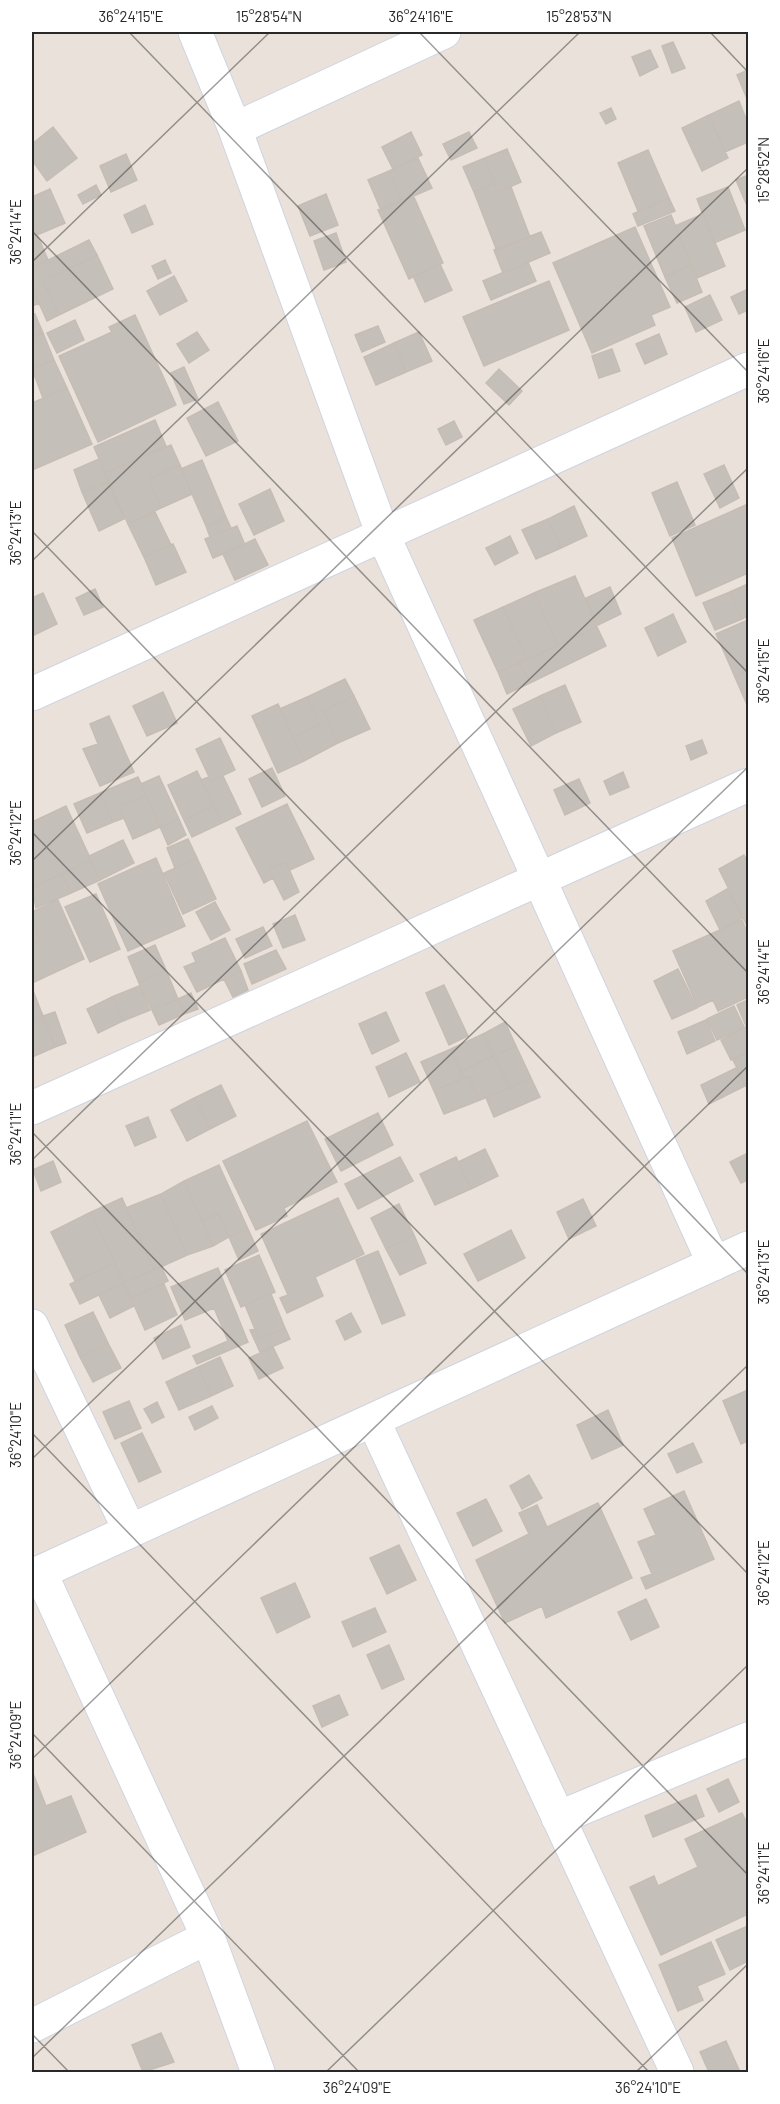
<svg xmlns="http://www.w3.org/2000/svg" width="780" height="2104" viewBox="0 0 780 2104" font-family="Barlow,sans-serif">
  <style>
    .building { fill: #c5bfba; stroke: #c5bdb4; stroke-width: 1.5 }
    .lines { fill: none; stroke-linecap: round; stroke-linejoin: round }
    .minor-casing { stroke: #cfd4e1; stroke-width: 35 }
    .minor { stroke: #fff; stroke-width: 33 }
    .ticks { fill: none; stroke: #282828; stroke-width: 1.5; stroke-opacity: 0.45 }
    .neatline { fill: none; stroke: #282828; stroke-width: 2 }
    .ticks-label { font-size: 15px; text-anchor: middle; fill: #282828 }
  </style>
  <rect width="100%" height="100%" fill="#eae2da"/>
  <path class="building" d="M673,42L685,68L672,73L662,46Z
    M650,50L658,67L640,76L632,57Z
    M748,70V101L737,75Z
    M739,101L748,124V142L725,152L709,115Z
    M611,108L616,119L606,124L600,113Z
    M709,115L728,158L702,171L682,128Z
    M53,127L77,158L47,181L32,160V144Z
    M411,132L422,155L393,169L382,147Z
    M469,132L477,148L451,160L443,144Z
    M507,149L521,182L498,192L485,158Z
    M648,150L669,198L638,211L618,163Z
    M126,154L137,180L111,192L100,166Z
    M418,158L432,188L402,201L389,171Z
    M485,158L494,183L474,192L463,167Z
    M389,171L402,201L381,210L368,180Z
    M748,175V208L736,180Z
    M494,183L498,192L511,187L530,237L497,251L474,192Z
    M96,185L101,195L83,204L78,195Z
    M728,187L745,230L714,243L697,199Z
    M50,189L65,223L37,235L32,223V197Z
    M326,194L338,225L310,236L298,206Z
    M413,195L443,263L409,279L378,210Z
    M669,198L675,211L638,226L633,214Z
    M145,205L153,224L132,233L124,215Z
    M703,214L725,266L697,278L675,226Z
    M671,215L691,265L665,277L644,226Z
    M33,225L48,260L32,268V226Z
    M635,227L670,307L651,315L655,325L592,353L553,263Z
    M541,232L550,253L503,273L494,250Z
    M336,233L346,262L324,270L314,241Z
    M89,240L97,255L43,281L59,315L47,321L32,287V268Z
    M97,255L113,289L59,315L43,281Z
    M165,260L171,273L158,279L152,266Z
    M528,262L536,281L491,300L483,281Z
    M440,264L452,290L425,302L413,276Z
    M691,265L702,292L677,303L665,277Z
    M174,276L187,301L160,315L147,291Z
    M549,281L569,330L484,366L463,317Z
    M32,287L39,303L32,306Z
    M748,289V310L739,314L731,297Z
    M710,295L722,320L696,332L685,307Z
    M35,314L43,333L32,338V316Z
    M135,315L176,405L98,442L59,356L112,332L109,327Z
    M75,320L84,340L57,353L47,333Z
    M378,326L385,342L362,352L355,335Z
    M197,332L209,350L189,363L177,344Z
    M419,332L432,361L406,372L394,343Z
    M43,333L54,360L32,369V338Z
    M659,334L667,354L645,364L636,344Z
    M394,343L406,372L376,385L364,357Z
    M612,349L620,371L599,378L592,356Z
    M54,360L67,388L43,398L32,369Z
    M184,367L198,399L184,404L171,373Z
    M499,369L522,391L509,405L486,383Z
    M67,388L92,444L32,470V403Z
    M218,402L238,441L206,456L187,418Z
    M155,420L166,446L105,473L94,447Z
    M454,421L462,437L446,445L438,429Z
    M171,445L180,465L149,479L161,508L128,524L105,473Z
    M99,459L108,482L82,492L74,470Z
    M202,460L226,517L206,526L181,469Z
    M180,465L192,494L161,508L149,479Z
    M724,465L739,498L720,508L704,474Z
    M108,482L124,519L99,531L82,492Z
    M677,482L695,525L670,536L652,493Z
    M270,489L284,521L254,535L239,504Z
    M748,504V573L696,596L672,538Z
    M574,506L587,536L561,548L548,519Z
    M155,512L171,545L144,557L128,524Z
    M226,517L231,528L210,537L206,526Z
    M548,519L561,548L536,559L522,530Z
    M237,526L245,545L213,558L205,539Z
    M510,536L518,553L495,565L486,548Z
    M255,539L268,565L235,580L223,554Z
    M173,544L186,572L156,585L144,557Z
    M575,576L597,627L558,645L534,593Z
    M748,584V616L742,619L730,592Z
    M610,587L621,614L598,625L586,598Z
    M95,589L103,607L84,615L76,598Z
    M730,592L742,619L715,630L703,603Z
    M43,593L57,624L32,636V598Z
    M534,593L558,645L527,659L503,607Z
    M503,607L527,659L498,672L474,620Z
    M673,614L686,642L658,656L645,628Z
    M748,620V671L735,677L716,634Z
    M597,627L606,646L530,683L520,663Z
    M520,663L530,683L507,694L498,672Z
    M748,671V707L735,677Z
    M345,679L354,696L323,711L338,743L304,761L293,737L319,725L307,697Z
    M565,685L581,722L556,733L540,696Z
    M163,692L177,723L147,736L133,706Z
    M354,696L370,729L338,743L323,711Z
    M540,696L556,733L531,746L513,709Z
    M307,697L319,725L293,737L280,709Z
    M278,704L304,761L278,773L252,716Z
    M109,716L134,772L100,786L83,749L98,744L90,724Z
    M220,738L235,770L211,781L196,749Z
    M702,740L707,753L691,760L686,746Z
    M272,768L285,796L262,807L249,779Z
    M197,771L214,806L184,820L168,785Z
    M623,772L629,787L610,795L604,781Z
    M159,776L179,819L160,827L141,784Z
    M223,776L241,814L222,823L201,780L209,777L211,781Z
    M138,777L146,795L119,807L124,818L113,822L100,793Z
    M579,779L590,803L565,815L554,790Z
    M100,793L113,822L87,833L74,804Z
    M146,795L160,827L133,839L119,807Z
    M287,804L314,859L290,870L286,862L269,870L273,878L264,883L236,828Z
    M66,806L91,860L32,888V822Z
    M214,806L222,823L192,837L184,820Z
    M179,819L186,835L168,845L160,827Z
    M188,839L197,858L175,868L167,848Z
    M123,840L134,863L100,880L89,856Z
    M744,855L748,863V928L719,869Z
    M156,858L185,926L128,951L98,884Z
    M197,858L216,899L183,914L164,873Z
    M91,860L100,880L71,893L62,874Z
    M286,862L299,892L284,900L269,870Z
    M62,874L71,893L36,908L32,888Z
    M727,889L742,918L720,930L706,901Z
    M96,894L120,949L90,962L65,907Z
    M58,900L84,959L32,983V943L40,940L32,919V912Z
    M215,902L230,930L211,940L196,912Z
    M295,915L305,940L283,948L273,924Z
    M32,919L40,940L32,943Z
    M742,920L748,935V997L718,1011L713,1000L698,1007L673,951Z
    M263,927L272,946L245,958L236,939Z
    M225,938L241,971L197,992L184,967L196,962L192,953Z
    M155,945L166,970L139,983L128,957Z
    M276,950L286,969L252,984L244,964Z
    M678,969L697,1008L672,1019L654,981Z
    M166,970L178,999L152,1010L139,983Z
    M241,971L248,990L233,997L224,979Z
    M444,985L468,1036L449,1045L426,993Z
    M139,986L150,1010L123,1021L112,997Z
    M32,988L43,1016L32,1021Z
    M191,993L198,1009L184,1014L178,999Z
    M112,997L123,1021L98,1033L87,1009Z
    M178,999L184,1014L159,1025L152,1010Z
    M748,1000V1025L746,1026L737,1005Z
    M734,1006L744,1027L717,1040L707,1019Z
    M55,1012L66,1043L55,1047L43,1016Z
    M386,1012L399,1041L372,1054L359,1024Z
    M43,1016L55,1047L32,1057V1021Z
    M706,1020L715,1041L687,1054L678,1032Z
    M505,1022L516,1046L493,1056L483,1034Z
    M748,1026V1051L731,1060L721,1040Z
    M483,1034L493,1056L460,1072L451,1049Z
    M516,1046L531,1078L510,1088L493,1056Z
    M451,1049L463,1078L434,1091L421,1062Z
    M748,1052V1086L747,1087L733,1060Z
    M406,1053L420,1082L389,1097L376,1067Z
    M493,1056L510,1088L480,1100L469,1076L463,1078L460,1072Z
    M736,1068L745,1086L709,1104L701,1085Z
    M469,1076L480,1100L444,1114L434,1091Z
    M531,1078L540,1097L494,1117L486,1098Z
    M221,1085L236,1116L210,1129L194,1098Z
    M194,1098L210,1129L187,1141L171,1110Z
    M378,1113L393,1145L341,1171L325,1139Z
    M148,1117L156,1137L135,1146L126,1126Z
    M307,1121L337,1182L284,1208L287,1216L256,1230L223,1161Z
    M485,1149L498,1176L471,1189L458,1162Z
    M748,1153V1180L741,1183L730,1162Z
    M400,1157L413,1181L358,1209L345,1184Z
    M456,1157L471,1189L435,1205L420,1174Z
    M53,1161L61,1182L41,1191L33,1170Z
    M219,1165L248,1229L229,1237L218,1213L202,1221L184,1181Z
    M184,1181L213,1246L187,1255L161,1194Z
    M161,1194L187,1255L154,1270L126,1208Z
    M122,1198L154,1270L124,1283L91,1212Z
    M338,1198L364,1254L315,1277L323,1296L287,1313L280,1298L288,1295L261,1234Z
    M583,1199L596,1226L569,1239L557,1212Z
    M399,1204L414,1235L386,1249L371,1218Z
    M91,1212L115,1263L75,1281L51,1232Z
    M218,1213L229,1237L213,1246L202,1221Z
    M248,1229L258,1251L239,1260L229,1237Z
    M511,1230L525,1258L478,1281L464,1254Z
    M414,1235L426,1263L400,1275L386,1249Z
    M378,1251L405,1315L382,1324L356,1260Z
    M259,1255L275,1292L241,1307L225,1270Z
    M115,1263L124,1283L80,1304L70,1284Z
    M161,1266L168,1281L131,1298L124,1283Z
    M218,1268L248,1342L197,1364L193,1356L228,1341L214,1308L185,1320L171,1287Z
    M124,1283L134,1306L110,1318L99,1295Z
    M164,1284L177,1315L145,1330L131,1298Z
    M271,1294L285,1328L259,1339L245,1305Z
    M93,1312L108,1343L80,1357L65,1325Z
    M351,1313L361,1332L345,1340L336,1321Z
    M181,1325L190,1347L163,1359L154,1338Z
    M285,1328L290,1339L260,1352L250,1330L255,1329L259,1339Z
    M108,1343L121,1368L93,1382L80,1357Z
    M273,1347L283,1368L259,1379L249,1358Z
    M220,1357L233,1386L211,1396L198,1367Z
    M198,1367L211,1396L179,1410L166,1382Z
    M748,1390V1441L741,1444L723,1401Z
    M129,1401L141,1428L115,1439L103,1412Z
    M157,1402L164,1417L152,1423L144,1409Z
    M212,1406L218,1418L195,1430L189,1417Z
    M608,1410L623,1445L592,1459L577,1425Z
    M142,1433L161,1472L139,1482L121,1443Z
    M693,1443L702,1462L677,1473L668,1454Z
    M529,1475L542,1498L522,1509L510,1486Z
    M684,1491L714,1559L646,1589L641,1578L652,1574L638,1542L656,1535L644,1509Z
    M486,1499L502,1531L473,1546L457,1513Z
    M598,1503L632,1578L546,1618L542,1606L505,1623L476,1560L529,1534L519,1513L537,1505L547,1527Z
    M399,1545L416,1580L387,1594L370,1558Z
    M295,1583L310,1617L277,1633L261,1598Z
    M646,1599L659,1627L631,1640L618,1612Z
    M375,1608L386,1632L353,1647L342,1622Z
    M389,1645L404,1679L382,1689L367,1655Z
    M339,1695L348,1715L322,1727L313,1706Z
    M32,1771L46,1806L71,1796L86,1832L32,1856Z
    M728,1779L739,1802L719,1812L707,1789Z
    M696,1795L704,1816L653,1837L645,1816Z
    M742,1813L748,1826V1914L661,1955L630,1887L654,1876L658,1886L698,1867L685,1839Z
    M748,1926V1961L730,1970L716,1940Z
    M711,1942L725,1974L697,1986L703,2000L678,2011L659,1965Z
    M161,2033L174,2062L143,2072L132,2045Z
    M726,2041L740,2072H709L700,2052Z"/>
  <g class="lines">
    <defs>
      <path id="minor" d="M195,32L235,129L383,535L714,1264
        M235,129L444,32
        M32,694L748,369
        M32,1108L748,785
        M32,1326L130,1531
        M373,1420L677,2072
        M40,1572L208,1937L258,2072
        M32,1576L748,1248
        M558,1818L748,1739
        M32,2026L208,1937"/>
    </defs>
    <use href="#minor" class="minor-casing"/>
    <use href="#minor" class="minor"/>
  </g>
  <path class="ticks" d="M129,32L748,673M419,32L748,372M710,32L748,72M32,231L748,973M32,262L270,32M32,531L748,1274M32,561L580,32M32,832L748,1574M32,861L748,168M32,1132L748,1875M32,1160L748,468M32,1433L649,2072M32,1459L748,767M32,1733L359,2072M32,1759L748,1066M32,2034L69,2072M32,2058L748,1365M326,2072L748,1665M636,2072L748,1964"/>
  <rect width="780" height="2104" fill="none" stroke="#ffffff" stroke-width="66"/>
  <rect x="33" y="33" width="714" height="2038" class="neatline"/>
  <g class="ticks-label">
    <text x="131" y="22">36°24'15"E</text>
    <text x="269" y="22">15°28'54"N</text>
    <text x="421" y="22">36°24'16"E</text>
    <text x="579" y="22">15°28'53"N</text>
    <text transform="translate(764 170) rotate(-90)" y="5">15°28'52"N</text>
    <text transform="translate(16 232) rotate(-90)" y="5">36°24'14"E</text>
    <text transform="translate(764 371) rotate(-90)" y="5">36°24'16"E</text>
    <text transform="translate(16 533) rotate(-90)" y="5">36°24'13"E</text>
    <text transform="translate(764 671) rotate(-90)" y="5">36°24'15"E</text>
    <text transform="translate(16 833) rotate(-90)" y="5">36°24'12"E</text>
    <text transform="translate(764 972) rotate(-90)" y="5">36°24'14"E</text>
    <text transform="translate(16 1134) rotate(-90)" y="5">36°24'11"E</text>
    <text transform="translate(764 1272) rotate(-90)" y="5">36°24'13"E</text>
    <text transform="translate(16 1435) rotate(-90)" y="5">36°24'10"E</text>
    <text transform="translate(764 1573) rotate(-90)" y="5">36°24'12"E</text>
    <text transform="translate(16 1735) rotate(-90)" y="5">36°24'09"E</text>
    <text transform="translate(764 1873) rotate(-90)" y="5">36°24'11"E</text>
    <text x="357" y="2093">36°24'09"E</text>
    <text x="648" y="2093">36°24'10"E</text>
  </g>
</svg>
